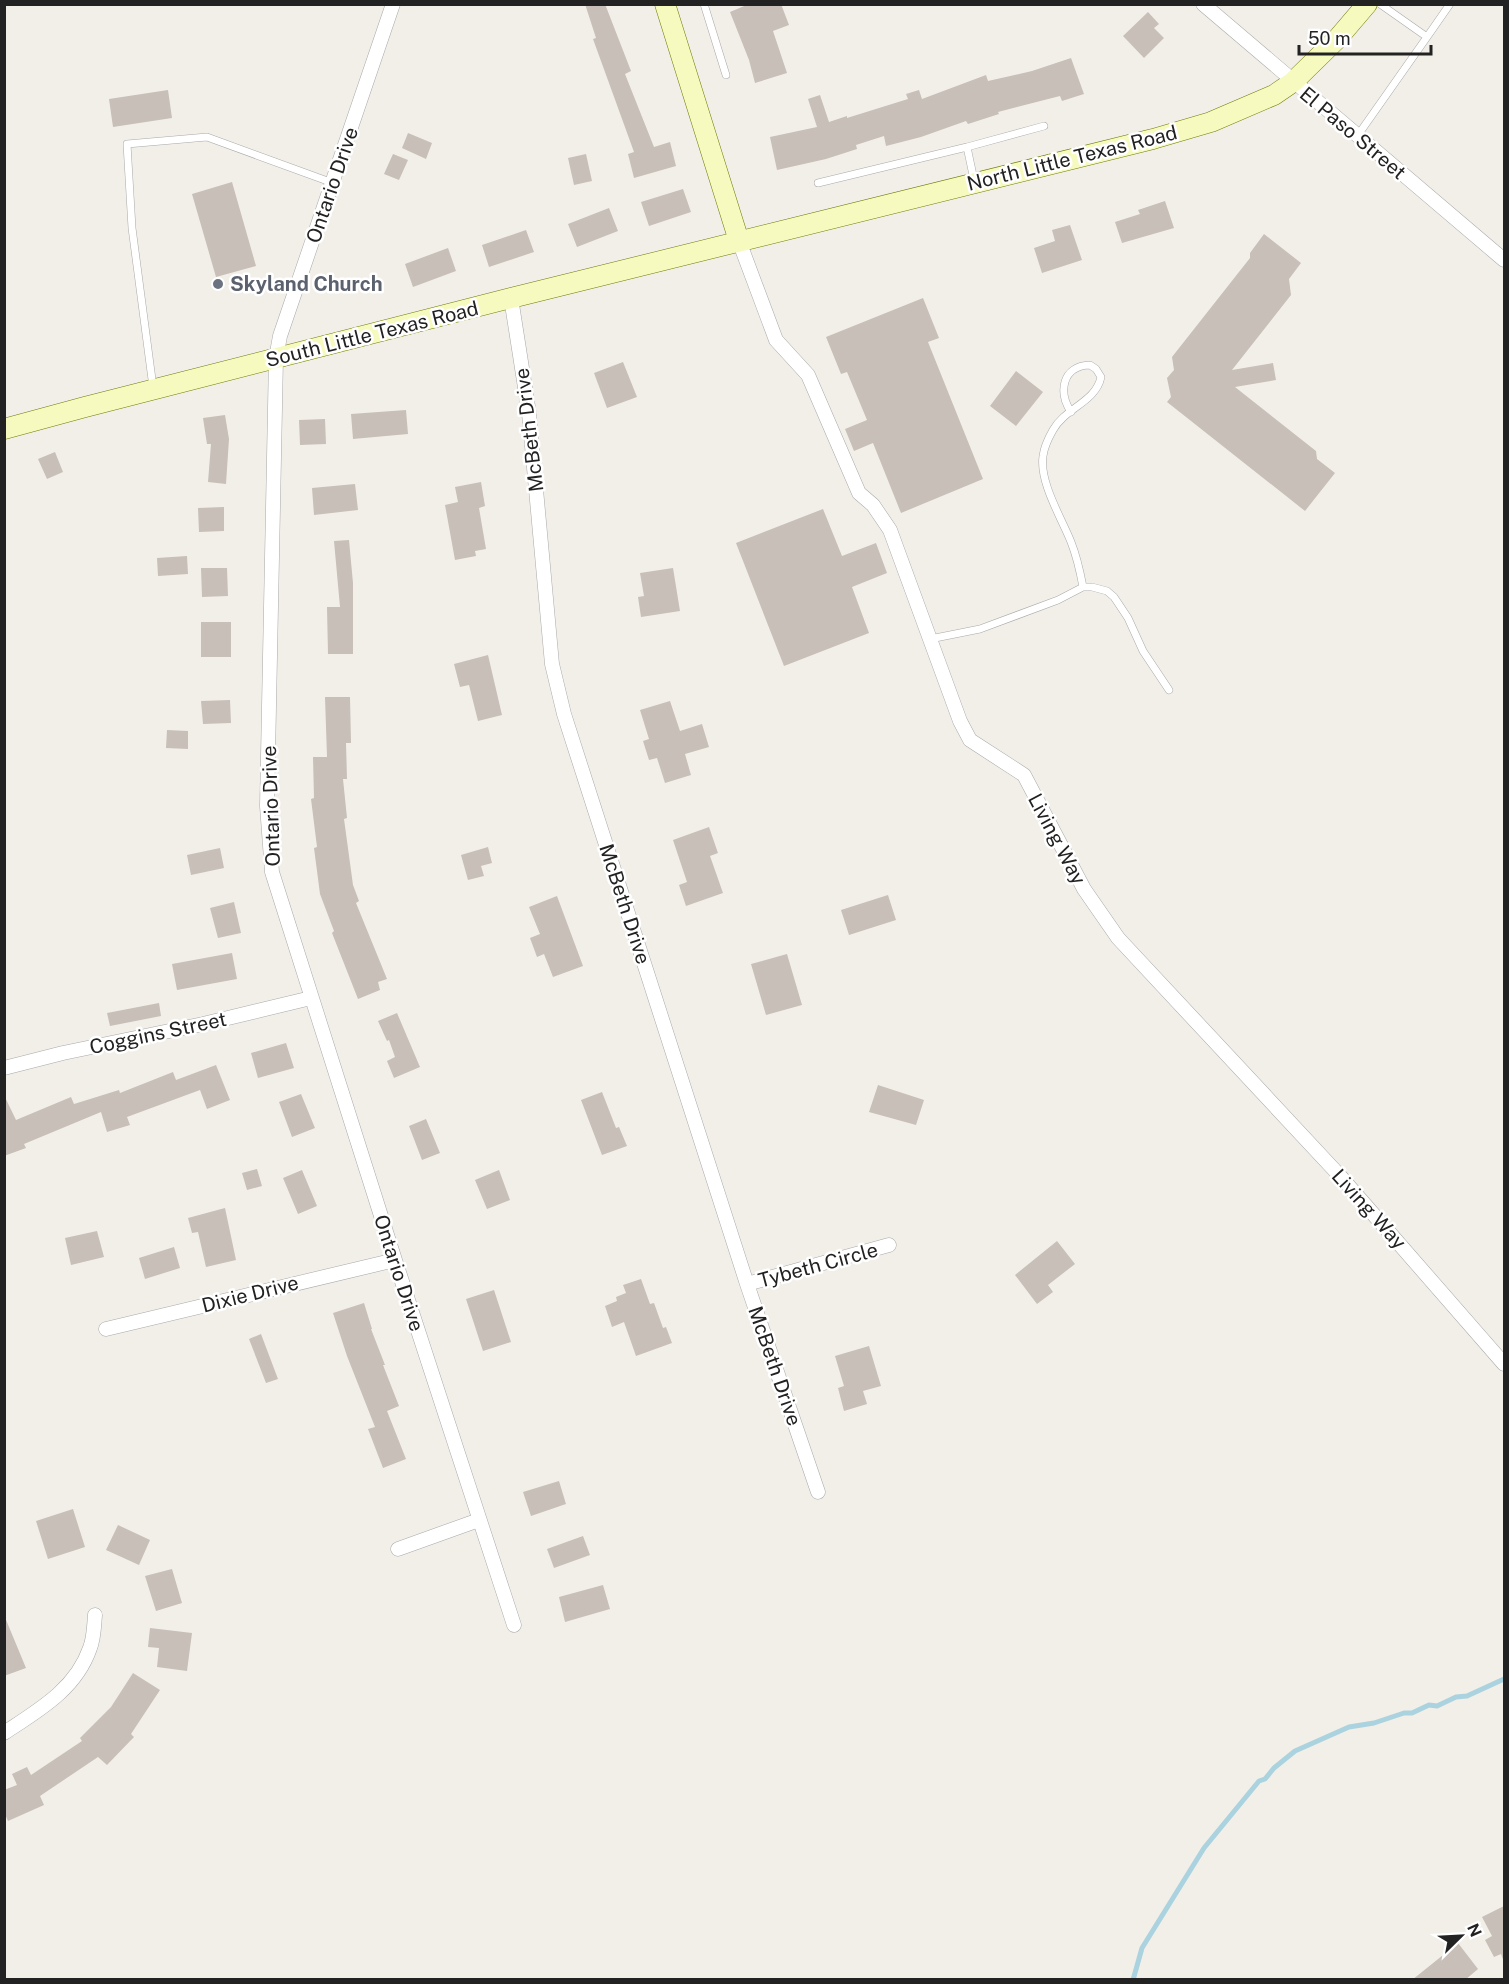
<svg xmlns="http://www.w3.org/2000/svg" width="1509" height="1984" viewBox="0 0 1509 1984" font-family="'Public Sans',sans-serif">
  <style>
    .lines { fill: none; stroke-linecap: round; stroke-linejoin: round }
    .stream { stroke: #aad3df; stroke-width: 5 }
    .building { fill: #c7bfb8 }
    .lane-casing { stroke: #a9a9a9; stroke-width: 8 }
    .street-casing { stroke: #a9a9a9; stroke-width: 15 }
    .secondary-casing { stroke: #707d05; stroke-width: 21 }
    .lane { stroke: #fff; stroke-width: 7 }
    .street { stroke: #fff; stroke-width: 14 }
    .secondary { stroke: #f7fabf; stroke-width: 20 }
    .worship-dot { fill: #6b7280; stroke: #fff; stroke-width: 2 }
    .labels { text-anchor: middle; stroke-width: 5; stroke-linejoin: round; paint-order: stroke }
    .street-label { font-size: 20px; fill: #222; stroke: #fff }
    .worship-label { font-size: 20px; font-weight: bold; fill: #5b616d; stroke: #fff; text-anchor: start }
  </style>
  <rect width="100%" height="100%" fill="#f2efe9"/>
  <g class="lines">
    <path class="stream" d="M1133,1980L1142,1948L1204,1848L1259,1781L1265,1779L1274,1768L1295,1751L1349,1727L1374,1723L1404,1713H1412L1429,1705L1437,1706L1456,1697L1467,1696L1504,1679"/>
  </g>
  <path class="building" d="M585,4H605L631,71L625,74L654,147L670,142L676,166L634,178L628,154L634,152L593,39L596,38Z
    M749,4H781L789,25L773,31L787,73L755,83L749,60L730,12Z
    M1148,12L1159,24L1154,28L1164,38L1144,58L1123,36Z
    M1071,58L1084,94L1062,101L1060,96L998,112L999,114L968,124L966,121L921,137L886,146L884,136L856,145L857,149L826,159L777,170L770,137L817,127L808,99L820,95L829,122L847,116V118L908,99L906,94L919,90L922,99L986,75L988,81L1032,71Z
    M168,90L172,118L113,127L109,99Z
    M408,133L432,143L426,159L402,148Z
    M393,154L408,160L399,180L384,174Z
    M586,154L592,181L574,185L568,158Z
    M232,182L256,266L216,277L192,194Z
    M683,189L691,212L649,226L641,202Z
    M1165,201L1174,228L1122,243L1115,222L1140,214L1138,210Z
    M609,208L618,231L577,247L568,224Z
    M1070,225L1082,260L1042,273L1034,248L1055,241L1052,230Z
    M526,230L534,252L489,267L482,245Z
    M1264,234L1301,263L1289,279L1291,295L1232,370L1273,363L1276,380L1235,387L1316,451L1317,459L1335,473L1305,511L1167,402L1171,397L1167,378L1174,370L1172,357L1250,258V253Z
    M448,248L456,271L413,287L405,264Z
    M923,298L939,338L928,342L983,479L901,513L873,443L854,451L845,429L867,420L847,372L841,374L826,337Z
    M623,362L637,397L607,408L594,373Z
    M1016,371L1043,392L1016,426L990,406Z
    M406,410L408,434L353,439L351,414Z
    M225,415L229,439L226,484L208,482L211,444H207L203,418Z
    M325,419L326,444L300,445L299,420Z
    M55,452L63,472L47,479L38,459Z
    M481,482L485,506L479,508L486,549L475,551L476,556L455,560L445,505L458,502L455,487Z
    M355,484L358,510L314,515L312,488Z
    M224,507V531L199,532L198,508Z
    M823,509L842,556L876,543L887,573L852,587L869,633L784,666L736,543Z
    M349,540L353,583V654H328L327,607H340L334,541Z
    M187,556L188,574L158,576L157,558Z
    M201,568H227L228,596L202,597Z
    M673,568L680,611L641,617L638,597L644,596L640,573Z
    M201,622H231V657H201Z
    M488,655L502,715L478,721L469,685L460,687L454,664Z
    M325,697H350L351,743H346L347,779H343L347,818L344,819L353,885L359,901L356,903L387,979L378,982L380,990L358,999L332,933L334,931L320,894L314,848L317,847L311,799L314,798L313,757H327Z
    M230,700L231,723L203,724L201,701Z
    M670,701L680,731L702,724L709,747L685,754L691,775L665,783L657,758L649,760L643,741L649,739L640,710Z
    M167,730L188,731V749L166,748Z
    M709,827L718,853L710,856L723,893L686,906L679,885L687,882L673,840Z
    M488,847L492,863L481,866L484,876L468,880L461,855Z
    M220,848L224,868L191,875L187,855Z
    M888,895L896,920L849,935L841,910Z
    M557,896L583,966L553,977L544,954L537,957L530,938L540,934L529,907Z
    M234,902L241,933L218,938L210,908Z
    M232,953L237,979L177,990L172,964Z
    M787,954L802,1005L766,1015L751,964Z
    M159,1003L161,1016L110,1026L107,1013Z
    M397,1013L420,1067L394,1078L387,1061L395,1057L389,1040L387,1041L378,1021Z
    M286,1043L294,1068L258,1078L251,1053Z
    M216,1065L230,1100L207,1109L200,1090L127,1117L130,1125L107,1132L101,1112L24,1144L26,1148L4,1156V1095L16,1120L71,1097L74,1104L119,1090L120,1093L173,1072L176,1080Z
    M878,1085L924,1100L916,1125L869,1112Z
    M602,1092L616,1128L619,1127L627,1146L602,1155L581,1100Z
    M301,1094L315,1128L292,1137L279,1102Z
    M426,1119L440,1153L422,1160L409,1126Z
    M257,1169L262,1186L247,1190L242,1173Z
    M302,1170L317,1206L298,1214L283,1178Z
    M499,1170L510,1200L487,1209L475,1180Z
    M225,1208L236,1260L206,1267L198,1232L192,1233L188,1218Z
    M97,1231L104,1257L71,1265L65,1238Z
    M1057,1241L1075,1264L1048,1285L1053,1292L1037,1304L1015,1275Z
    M174,1247L180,1268L145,1279L139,1258Z
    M641,1279L650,1304L654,1303L663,1328L666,1327L672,1343L636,1356L624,1322L612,1327L605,1306L617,1301L616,1297L626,1293L623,1285Z
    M494,1290L511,1342L483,1351L466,1299Z
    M364,1303L372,1329H371L385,1365H383L399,1406L387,1411L406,1459L383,1468L368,1429L375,1427L347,1356L333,1313Z
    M261,1334L278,1379L266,1383L249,1339Z
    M869,1346L881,1386L863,1391L867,1404L844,1411L838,1388L844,1386L835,1356Z
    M559,1481L566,1504L531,1516L523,1492Z
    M73,1509L85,1547L48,1559L36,1521Z
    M118,1525L150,1540L139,1565L106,1550Z
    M583,1536L590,1555L554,1568L547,1549Z
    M172,1569L182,1603L156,1611L145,1576Z
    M603,1585L610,1609L565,1622L559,1597Z
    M4,1615L26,1668L4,1676Z
    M150,1628L192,1633L187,1671L157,1667L159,1648L148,1647Z
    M133,1673L160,1690L131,1734L134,1737L107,1765L98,1757L40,1796L44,1805L8,1821L4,1812V1790L17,1785L12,1774L27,1767L31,1775L82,1741L80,1738L111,1707Z
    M1504,1906V1962L1501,1954L1494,1957L1485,1940L1492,1936L1482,1917Z
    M1458,1943L1478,1969L1465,1980H1412Z"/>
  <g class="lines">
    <defs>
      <path id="lane" d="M704,4L726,75
        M1380,4L1427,37L1450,4
        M1358,135L1427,37
        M967,147L1044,126
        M818,183L967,147L974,180
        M153,387L132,228L127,144L207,137L333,183
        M1071,412C1058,392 1062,366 1090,365L1096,369L1101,377C1096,402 1065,408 1053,430C1049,437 1044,448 1043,456C1039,482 1062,519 1071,542C1077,557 1080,571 1083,587
        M930,639L980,629L1058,600L1083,587H1092L1107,591L1114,597L1128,618L1143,651L1169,690"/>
      <path id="street" d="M393,4L280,336L276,358L267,806L272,872L395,1260L514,1625
        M1203,4L1504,260
        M739,241L776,340L808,375L859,493L873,505L890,530L960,721L970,740L1024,775L1084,889L1118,938L1340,1176L1504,1364
        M511,298L529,413L552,664L564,714L747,1284L818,1492
        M4,1068L63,1053L203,1024L311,998
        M747,1284L889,1245
        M106,1329L395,1260
        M398,1549L479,1520
        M4,1733C39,1710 76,1689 90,1648C94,1638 94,1626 95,1615"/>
      <path id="secondary" d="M665,4L739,241
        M4,429L85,407L511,298L1153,139L1211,122L1274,95L1293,82L1338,38L1367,4"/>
    </defs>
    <use href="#lane" class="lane-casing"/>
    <use href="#street" class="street-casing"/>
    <use href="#secondary" class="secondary-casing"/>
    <use href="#lane" class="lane"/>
    <use href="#street" class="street"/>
    <use href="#secondary" class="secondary"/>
  </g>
  <circle class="worship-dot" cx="218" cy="284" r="6"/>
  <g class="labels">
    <g class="street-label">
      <text transform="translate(1353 133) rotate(40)" y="7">El Paso Street</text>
      <text transform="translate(1072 158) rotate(-14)" y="7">North Little Texas Road</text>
      <text transform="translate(332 185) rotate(-71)" y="7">Ontario Drive</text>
      <text transform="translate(372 334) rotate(-14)" y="7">South Little Texas Road</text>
      <text transform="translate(529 430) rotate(-97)" y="7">McBeth Drive</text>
      <text transform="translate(271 806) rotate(-92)" y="7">Ontario Drive</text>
      <text transform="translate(1057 839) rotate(62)" y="7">Living Way</text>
      <text transform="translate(625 904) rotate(72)" y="7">McBeth Drive</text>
      <text transform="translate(158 1033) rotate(-12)" y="7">Coggins Street</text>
      <text transform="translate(1369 1209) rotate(48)" y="7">Living Way</text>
      <text transform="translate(818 1265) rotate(-15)" y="7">Tybeth Circle</text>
      <text transform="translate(399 1273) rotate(72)" y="7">Ontario Drive</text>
      <text transform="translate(250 1294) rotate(-14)" y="7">Dixie Drive</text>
      <text transform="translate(775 1366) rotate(71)" y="7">McBeth Drive</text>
    </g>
    <g class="worship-label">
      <text x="230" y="291">Skyland Church</text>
    </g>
  </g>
  <rect width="1509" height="1984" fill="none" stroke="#222222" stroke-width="12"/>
  <g transform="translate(1461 1936) rotate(66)" stroke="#ffffff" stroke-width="4.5" paint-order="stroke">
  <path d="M0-4.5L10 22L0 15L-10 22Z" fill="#222222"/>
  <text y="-9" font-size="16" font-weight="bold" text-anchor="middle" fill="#222222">N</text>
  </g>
  <path d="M1299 45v9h132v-9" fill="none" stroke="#222222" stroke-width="3"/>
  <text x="1308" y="45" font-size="18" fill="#222222" stroke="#ffffff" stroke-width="4.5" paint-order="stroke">50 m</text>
</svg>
